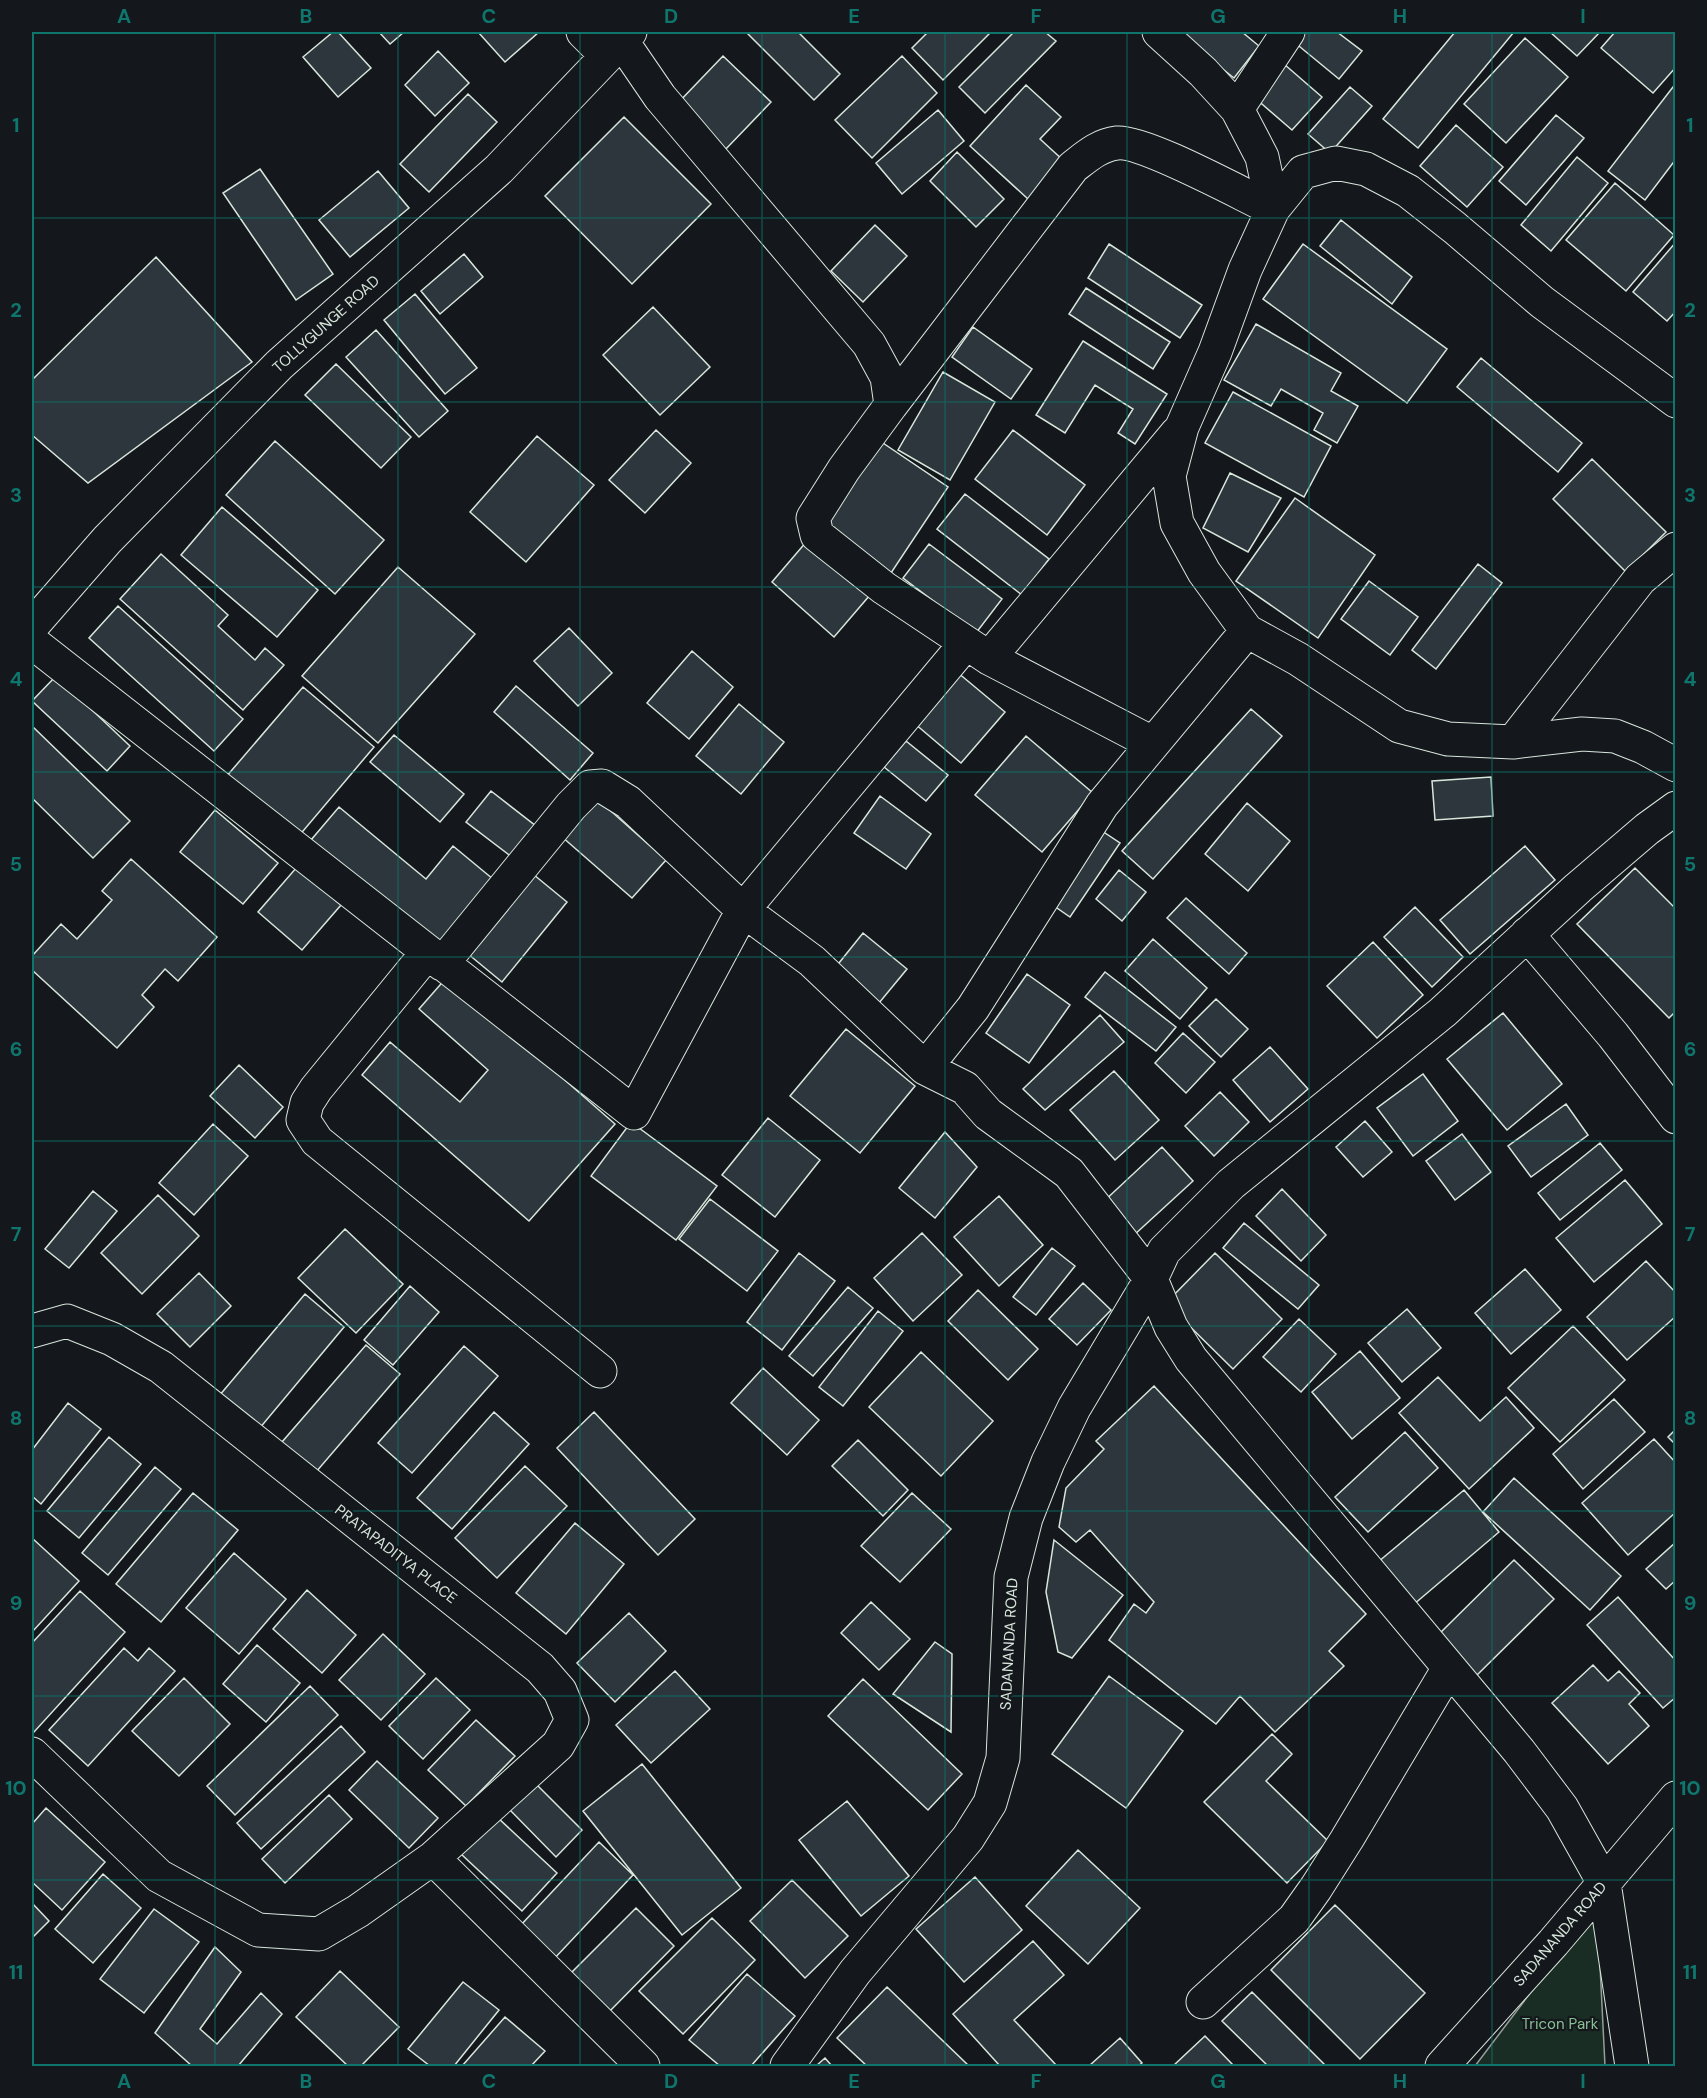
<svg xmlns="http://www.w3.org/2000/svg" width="1707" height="2098" viewBox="0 0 1707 2098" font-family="'DM Sans',sans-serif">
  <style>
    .green { fill: #1a2d24; stroke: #939e99; stroke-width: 1.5 }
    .building { fill: #2c363c; stroke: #d8e6dc; stroke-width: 1.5 }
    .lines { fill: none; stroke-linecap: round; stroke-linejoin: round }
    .minor-casing { stroke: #d8e6dc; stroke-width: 35 }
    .minor { stroke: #14181c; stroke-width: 33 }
    .grid { fill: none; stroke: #0f766e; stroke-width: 1.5; stroke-opacity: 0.55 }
    .labels { text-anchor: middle; stroke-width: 4.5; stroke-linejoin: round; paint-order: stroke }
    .street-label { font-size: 15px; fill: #d8e6dc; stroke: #14181c }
    .park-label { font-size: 15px; fill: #8ac095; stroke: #14181c }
    .neatline { fill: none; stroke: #0f766e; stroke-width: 2 }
    .grid-label { font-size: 20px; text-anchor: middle; font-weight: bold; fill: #0f766e }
  </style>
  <rect width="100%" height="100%" fill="#14181c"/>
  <path class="green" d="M1597,1905L1605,2066H1475Z"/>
  <path class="building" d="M333,32H338L371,68L338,97L303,57Z
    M379,32H404L390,44Z
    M478,32H539L505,62Z
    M746,32H798L840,74L814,100Z
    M928,32H991L943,80L912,48Z
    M1014,32H1045L1056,41L985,113L959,87Z
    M1176,32H1242L1259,46L1234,78Z
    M1302,32H1337L1362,51L1339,79L1294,42Z
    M1455,32H1514L1418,148L1383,119Z
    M1550,32H1600L1577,56Z
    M1615,32H1672L1676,34V67L1653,93L1601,48Z
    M1525,38L1568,77L1506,143L1464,104Z
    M438,51L469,83L435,116L405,85Z
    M723,56L771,102L724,151L676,105Z
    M902,56L937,93L872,158L835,120Z
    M1284,64L1322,97L1292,130L1255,98Z
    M1026,85L1061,117L1040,139L1064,161L1028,199L970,146Z
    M1350,87L1372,106L1330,153L1308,134Z
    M1673,87L1676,89V159L1645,200L1608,171Z
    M468,94L497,122L429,192L400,164Z
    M938,110L964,141L902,194L876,163Z
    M1556,115L1584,138L1526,205L1499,181Z
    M624,117L711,204L632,284L545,196Z
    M1456,125L1503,167L1467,207L1420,166Z
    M957,152L1004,199L976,227L930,181Z
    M1577,157L1608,183L1551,251L1521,225Z
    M260,169L333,274L296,300L223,193Z
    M378,171L409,208L350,257L319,220Z
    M1615,183L1674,235L1626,291L1566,240Z
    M1341,220L1412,277L1392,304L1320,246Z
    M875,225L907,256L863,302L831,271Z
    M1676,242V311L1667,321L1633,292Z
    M1109,244L1202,305L1180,338L1088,278Z
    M1303,244L1447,349L1407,403L1263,299Z
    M464,254L483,277L440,314L421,291Z
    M156,257L252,362L88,483L32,435V380Z
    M1086,288L1170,342L1153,369L1069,314Z
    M415,294L477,368L445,394L384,320Z
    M653,307L710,367L660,415L603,355Z
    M1256,324L1341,373L1331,391L1358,406L1337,443L1314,430L1323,413L1281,389L1271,406L1224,380Z
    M973,327L1032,369L1011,399L952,357Z
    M376,330L448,411L419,437L346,357Z
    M1083,341L1167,394L1135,444L1118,433L1133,409L1095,385L1065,433L1036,415Z
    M1481,358L1582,443L1558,472L1457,387Z
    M336,364L411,437L381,468L305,395Z
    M943,372L995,402L950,480L898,450Z
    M1233,392L1331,446L1304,497L1205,443Z
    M656,430L691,463L645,513L609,480Z
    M1013,430L1085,485L1047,535L975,479Z
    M537,436L594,485L526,562L470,512Z
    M877,439L948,487L891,573L820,524Z
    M275,441L384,540L335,594L226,495Z
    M1592,459L1666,532L1626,572L1553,499Z
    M1230,473L1281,498L1248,552L1203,528Z
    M965,494L1049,559L1022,595L937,529Z
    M1295,498L1375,555L1318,638L1236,581Z
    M222,507L318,590L277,637L181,555Z
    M807,541L870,595L834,637L772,582Z
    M929,544L1002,599L976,633L903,578Z
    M161,554L228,615L218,626L255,660L265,648L284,665L243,710L120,599Z
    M1478,564L1502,583L1436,669L1412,650Z
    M398,567L475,634L378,743L302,676Z
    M1369,581L1418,617L1390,655L1341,619Z
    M118,606L243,719L214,751L89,638Z
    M569,628L612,673L578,706L534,661Z
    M692,651L733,687L689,739L647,703Z
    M957,672L1005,712L961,763L914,723Z
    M56,676L130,746L107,771L32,701Z
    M516,686L593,753L570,780L494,712Z
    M303,687L374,747L298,837L226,777Z
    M739,704L784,742L741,794L696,756Z
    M1251,709L1282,736L1153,879L1122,851Z
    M32,726L130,821L93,858L32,798Z
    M394,735L464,794L440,822L370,762Z
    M1026,736L1093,793L1042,852L975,795Z
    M906,741L948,775L926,801L884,767Z
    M1491,777L1493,816L1435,820L1432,781Z
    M491,791L541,830L517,861L466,822Z
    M880,796L931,834L906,869L854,833Z
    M595,797L666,860L632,898L561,836Z
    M1247,803L1290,841L1248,891L1205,854Z
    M339,807L426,879L453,846L499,884L443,950L311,840Z
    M215,810L278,863L243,904L180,852Z
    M1093,825L1120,843L1070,917L1044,899Z
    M1525,846L1555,880L1470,954L1440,920Z
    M131,859L217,937L178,981L165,969L142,995L154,1007L117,1048L32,970V956L61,924L77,939L112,900L102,891Z
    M297,867L341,905L302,950L258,912Z
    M1635,868L1676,909V1011L1669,1018L1577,924Z
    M528,870L567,902L502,982L462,949Z
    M1119,870L1146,892L1122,921L1096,899Z
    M1186,898L1247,953L1229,974L1167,918Z
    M1415,907L1463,957L1432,987L1384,937Z
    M863,933L907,969L879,1003L835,968Z
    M1153,939L1207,988L1180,1019L1125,971Z
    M1373,942L1423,995L1377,1038L1327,986Z
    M1105,972L1176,1027L1156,1051L1085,997Z
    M1027,974L1070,1005L1029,1063L986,1033Z
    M447,977L615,1124L529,1221L362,1075L390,1042L460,1102L488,1070L419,1009Z
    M1216,999L1248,1029L1221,1057L1189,1026Z
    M1503,1013L1562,1084L1507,1130L1447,1059Z
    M1100,1015L1124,1042L1045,1110L1023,1089Z
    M846,1029L915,1086L860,1153L790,1096Z
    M1183,1033L1215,1062L1186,1093L1155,1063Z
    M1270,1047L1308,1089L1270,1122L1233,1080Z
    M239,1065L283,1107L255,1138L210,1096Z
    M1114,1071L1159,1120L1115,1160L1070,1110Z
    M1423,1074L1458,1121L1413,1156L1377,1108Z
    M1220,1092L1249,1122L1214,1156L1185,1126Z
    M1566,1104L1588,1135L1531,1177L1508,1146Z
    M768,1118L820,1160L775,1217L722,1175Z
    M1365,1121L1392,1152L1363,1177L1336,1147Z
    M631,1122L717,1186L676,1240L591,1176Z
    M213,1124L248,1156L194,1215L159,1183Z
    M945,1132L977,1167L935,1218L899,1188Z
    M1462,1134L1491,1172L1455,1200L1426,1161Z
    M1600,1143L1622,1170L1560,1220L1538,1193Z
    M1162,1147L1193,1181L1133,1236L1102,1203Z
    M1625,1180L1662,1224L1594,1282L1556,1238Z
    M1282,1189L1326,1235L1301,1261L1256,1216Z
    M93,1191L117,1211L69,1268L45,1249Z
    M158,1195L199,1236L142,1294L101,1253Z
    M999,1196L1043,1245L999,1286L954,1237Z
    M710,1199L778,1251L747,1291L679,1239Z
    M1244,1223L1319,1285L1298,1309L1223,1248Z
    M345,1229L403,1284L356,1333L298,1278Z
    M922,1233L962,1275L913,1321L874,1278Z
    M1052,1248L1075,1266L1036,1315L1013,1297Z
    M799,1253L835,1281L782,1350L747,1322Z
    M1215,1253L1282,1319L1233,1369L1166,1303Z
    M1646,1261L1676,1293V1316L1627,1360L1587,1317Z
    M1525,1269L1561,1310L1511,1354L1475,1313Z
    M199,1273L231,1306L190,1347L157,1314Z
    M1083,1283L1111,1310L1077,1345L1049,1319Z
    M410,1286L439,1312L393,1365L364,1340Z
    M848,1287L873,1308L813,1376L789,1356Z
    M978,1290L1038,1349L1008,1380L948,1321Z
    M305,1294L344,1327L259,1429L219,1396Z
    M1407,1309L1441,1348L1402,1382L1368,1343Z
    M878,1311L903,1331L843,1406L819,1387Z
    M1299,1319L1336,1354L1301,1392L1263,1357Z
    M1573,1326L1625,1380L1560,1442L1508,1388Z
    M366,1345L400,1374L316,1472L282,1442Z
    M464,1346L498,1376L412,1473L378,1443Z
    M1360,1351L1400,1398L1352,1439L1312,1392Z
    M921,1352L993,1421L941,1476L869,1407Z
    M763,1368L819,1420L787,1455L731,1403Z
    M1438,1377L1480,1421L1506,1397L1534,1428L1469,1489L1399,1413Z
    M1154,1386L1366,1614L1329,1651L1344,1666L1275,1732L1240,1696L1216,1724L1109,1640L1134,1604L1146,1613L1154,1602L1090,1530L1076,1542L1059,1527L1066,1488L1104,1449L1096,1441Z
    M1614,1399L1645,1432L1583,1489L1553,1454Z
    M68,1403L101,1429L41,1504L32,1496V1450Z
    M494,1412L529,1444L452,1529L417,1498Z
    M594,1412L695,1519L658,1555L557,1448Z
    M1676,1429V1445L1668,1437Z
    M1405,1432L1438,1468L1368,1532L1335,1497Z
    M109,1437L141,1464L79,1538L47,1511Z
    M1654,1439L1676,1463V1512L1628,1555L1582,1503Z
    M858,1440L908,1490L883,1516L832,1466Z
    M525,1466L567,1506L497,1578L455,1538Z
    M155,1467L181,1489L108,1575L82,1553Z
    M1514,1478L1621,1576L1590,1610L1483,1512Z
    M1464,1490L1499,1532L1413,1605L1378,1562Z
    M193,1493L238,1530L161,1622L116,1584Z
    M912,1493L951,1529L900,1582L861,1546Z
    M575,1523L624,1564L566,1634L516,1593Z
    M32,1538L79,1581L33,1631L32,1630Z
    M1054,1540L1123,1595L1072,1658L1058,1652L1046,1592Z
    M1676,1542V1580L1666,1589L1646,1569Z
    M234,1553L286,1599L239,1654L186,1608Z
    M1514,1560L1554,1599L1475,1677L1435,1638Z
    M307,1590L356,1635L322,1673L273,1629Z
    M80,1591L125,1632L34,1732L32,1730V1643Z
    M1618,1597L1676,1661V1697L1663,1708L1587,1625Z
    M871,1602L910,1639L879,1670L841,1633Z
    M629,1613L666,1651L615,1702L577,1663Z
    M383,1634L425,1674L381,1720L339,1680Z
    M935,1642L952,1654L951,1732L893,1694Z
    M257,1645L300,1683L266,1722L223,1684Z
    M124,1648L138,1661L149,1648L175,1671L88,1766L49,1730Z
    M1593,1665L1608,1681L1619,1671L1640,1693L1629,1704L1649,1726L1608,1764L1552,1703Z
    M675,1671L710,1709L651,1763L616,1725Z
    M1109,1676L1183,1731L1126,1808L1052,1754Z
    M184,1678L230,1724L179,1776L132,1731Z
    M436,1678L470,1710L423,1759L389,1726Z
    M863,1679L962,1774L928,1810L828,1716Z
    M310,1686L338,1715L235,1815L207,1786Z
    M476,1720L515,1756L466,1806L428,1770Z
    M341,1726L365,1752L261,1849L237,1823Z
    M1272,1734L1292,1754L1266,1781L1328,1841L1287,1883L1204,1802Z
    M377,1761L438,1818L409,1848L349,1790Z
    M642,1764L741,1888L682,1935L583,1811Z
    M534,1782L582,1830L556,1857L508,1808Z
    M329,1795L352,1819L285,1883L262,1859Z
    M847,1801L909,1876L861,1916L799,1840Z
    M46,1808L105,1862L62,1910L32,1882V1824Z
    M497,1817L557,1873L522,1911L461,1854Z
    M599,1842L633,1875L553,1960L519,1927Z
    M1078,1850L1140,1908L1088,1964L1026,1906Z
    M103,1874L141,1908L93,1963L55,1929Z
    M975,1877L1022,1930L964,1982L916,1929Z
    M792,1880L848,1936L805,1978L750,1921Z
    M32,1903L49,1921L32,1938Z
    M1335,1905L1425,1993L1360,2059L1271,1970Z
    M636,1908L674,1946L605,2016L566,1978Z
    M154,1909L199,1942L144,2013L100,1979Z
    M712,1918L755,1960L683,2034L639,1991Z
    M1033,1941L1064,1975L1014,2020L1057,2066H1000L953,2014Z
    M215,1947L241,1972L200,2029L217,2044L261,1993L282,2014L238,2066H192L155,2033Z
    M340,1971L399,2027L361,2066H348L296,2017Z
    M747,1974L795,2016L751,2066H720L689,2040Z
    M463,1982L499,2010L454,2066H430L408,2049Z
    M887,1987L969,2066H867L837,2038Z
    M1252,1992L1326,2066H1268L1222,2021Z
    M505,2017L545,2051L531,2066H462Z
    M1205,2036L1234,2066H1173Z
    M1120,2038L1142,2063L1138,2066H1089Z
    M825,2058L832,2066H816Z"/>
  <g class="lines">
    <defs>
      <path id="minor" d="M583,32L606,55
        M1159,32L1203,72L1237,109L1262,157L1273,209L1245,270L1215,352L1182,427L1169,476L1177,523L1204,572L1247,631
        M621,40L660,97L869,344L887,377L891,405L844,469L813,518L817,535L884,588L989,658L1152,743
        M1237,109L1288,32
        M891,405L1073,167C1086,157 1099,145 1117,143C1143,140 1243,195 1273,209L1303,172L1336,163L1366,169L1408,191L1455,228L1542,302L1676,401
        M32,626L107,540L279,365L499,169L630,32
        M32,642L634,1113L743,910L966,643
        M989,658L1177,433
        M1513,742L1640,579L1676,549
        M1527,934L1613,1035L1676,1117
        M427,953L316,1089L307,1103L303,1120L317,1141L600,1371
        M442,964L571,806L590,787L602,786L628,802L743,910L812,961L925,1068L973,1008L1102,805L1247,631L1298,659L1399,726L1448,739L1513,742L1582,734L1615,736L1643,747L1676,765
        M32,1331L67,1321L112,1339L161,1367L540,1668L560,1691L572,1720L558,1745L433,1858L358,1911L319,1934L258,1930L159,1876L32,1754
        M433,1858L643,2066
        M1203,2002L1294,1919L1316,1888L1347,1839L1449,1668
        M787,2066L855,1972L968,1838L990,1803L1003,1758L1011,1577L1026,1518L1048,1462L1074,1408L1151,1279L1069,1173L988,1114L965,1088L925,1068
        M1442,2066L1553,1943L1676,1798
        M1632,2066L1604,1883L1562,1808L1519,1751L1191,1359L1171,1327L1151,1279L1164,1251L1231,1184L1443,1012L1578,888L1647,829L1676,808"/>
    </defs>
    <use href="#minor" class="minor-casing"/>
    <use href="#minor" class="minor"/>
  </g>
  <path class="grid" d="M215,32V2066M398,32V2066M580,32V2066M762,32V2066M945,32V2066M1127,32V2066M1309,32V2066M1492,32V2066M32,218H1676M32,402H1676M32,587H1676M32,772H1676M32,957H1676M32,1141H1676M32,1326H1676M32,1511H1676M32,1696H1676M32,1880H1676"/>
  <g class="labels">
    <g class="street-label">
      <text transform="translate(326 324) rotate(-42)" y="5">TOLLYGUNGE ROAD</text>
      <text transform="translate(396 1554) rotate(38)" y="5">PRATAPADITYA PLACE</text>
      <text transform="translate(1009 1644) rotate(-87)" y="5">SADANANDA ROAD</text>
      <text transform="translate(1560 1934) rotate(-49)" y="5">SADANANDA ROAD</text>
    </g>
    <g class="park-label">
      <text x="1560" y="2029">Tricon Park</text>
    </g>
  </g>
  <rect width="1707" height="2098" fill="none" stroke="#14181c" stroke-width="66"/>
  <rect x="33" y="33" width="1641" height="2032" class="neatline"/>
  <g class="grid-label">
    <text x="124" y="23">A</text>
    <text x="306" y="23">B</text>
    <text x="489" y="23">C</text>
    <text x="671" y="23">D</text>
    <text x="854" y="23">E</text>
    <text x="1036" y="23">F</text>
    <text x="1218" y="23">G</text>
    <text x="1400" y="23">H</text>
    <text x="1583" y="23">I</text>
    <text x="16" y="132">1</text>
    <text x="1690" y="132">1</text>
    <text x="16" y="317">2</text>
    <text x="1690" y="317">2</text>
    <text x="16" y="502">3</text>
    <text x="1690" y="502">3</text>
    <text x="16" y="686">4</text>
    <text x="1690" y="686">4</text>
    <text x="16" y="871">5</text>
    <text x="1690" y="871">5</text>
    <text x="16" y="1056">6</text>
    <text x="1690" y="1056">6</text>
    <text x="16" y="1241">7</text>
    <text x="1690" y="1241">7</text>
    <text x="16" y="1425">8</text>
    <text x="1690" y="1425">8</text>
    <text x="16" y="1610">9</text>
    <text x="1690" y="1610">9</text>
    <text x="16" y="1795">10</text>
    <text x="1690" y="1795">10</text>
    <text x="16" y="1979">11</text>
    <text x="1690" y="1979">11</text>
    <text x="124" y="2088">A</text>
    <text x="306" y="2088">B</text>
    <text x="489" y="2088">C</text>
    <text x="671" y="2088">D</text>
    <text x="854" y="2088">E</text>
    <text x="1036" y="2088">F</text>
    <text x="1218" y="2088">G</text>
    <text x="1400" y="2088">H</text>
    <text x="1583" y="2088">I</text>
  </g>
</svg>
